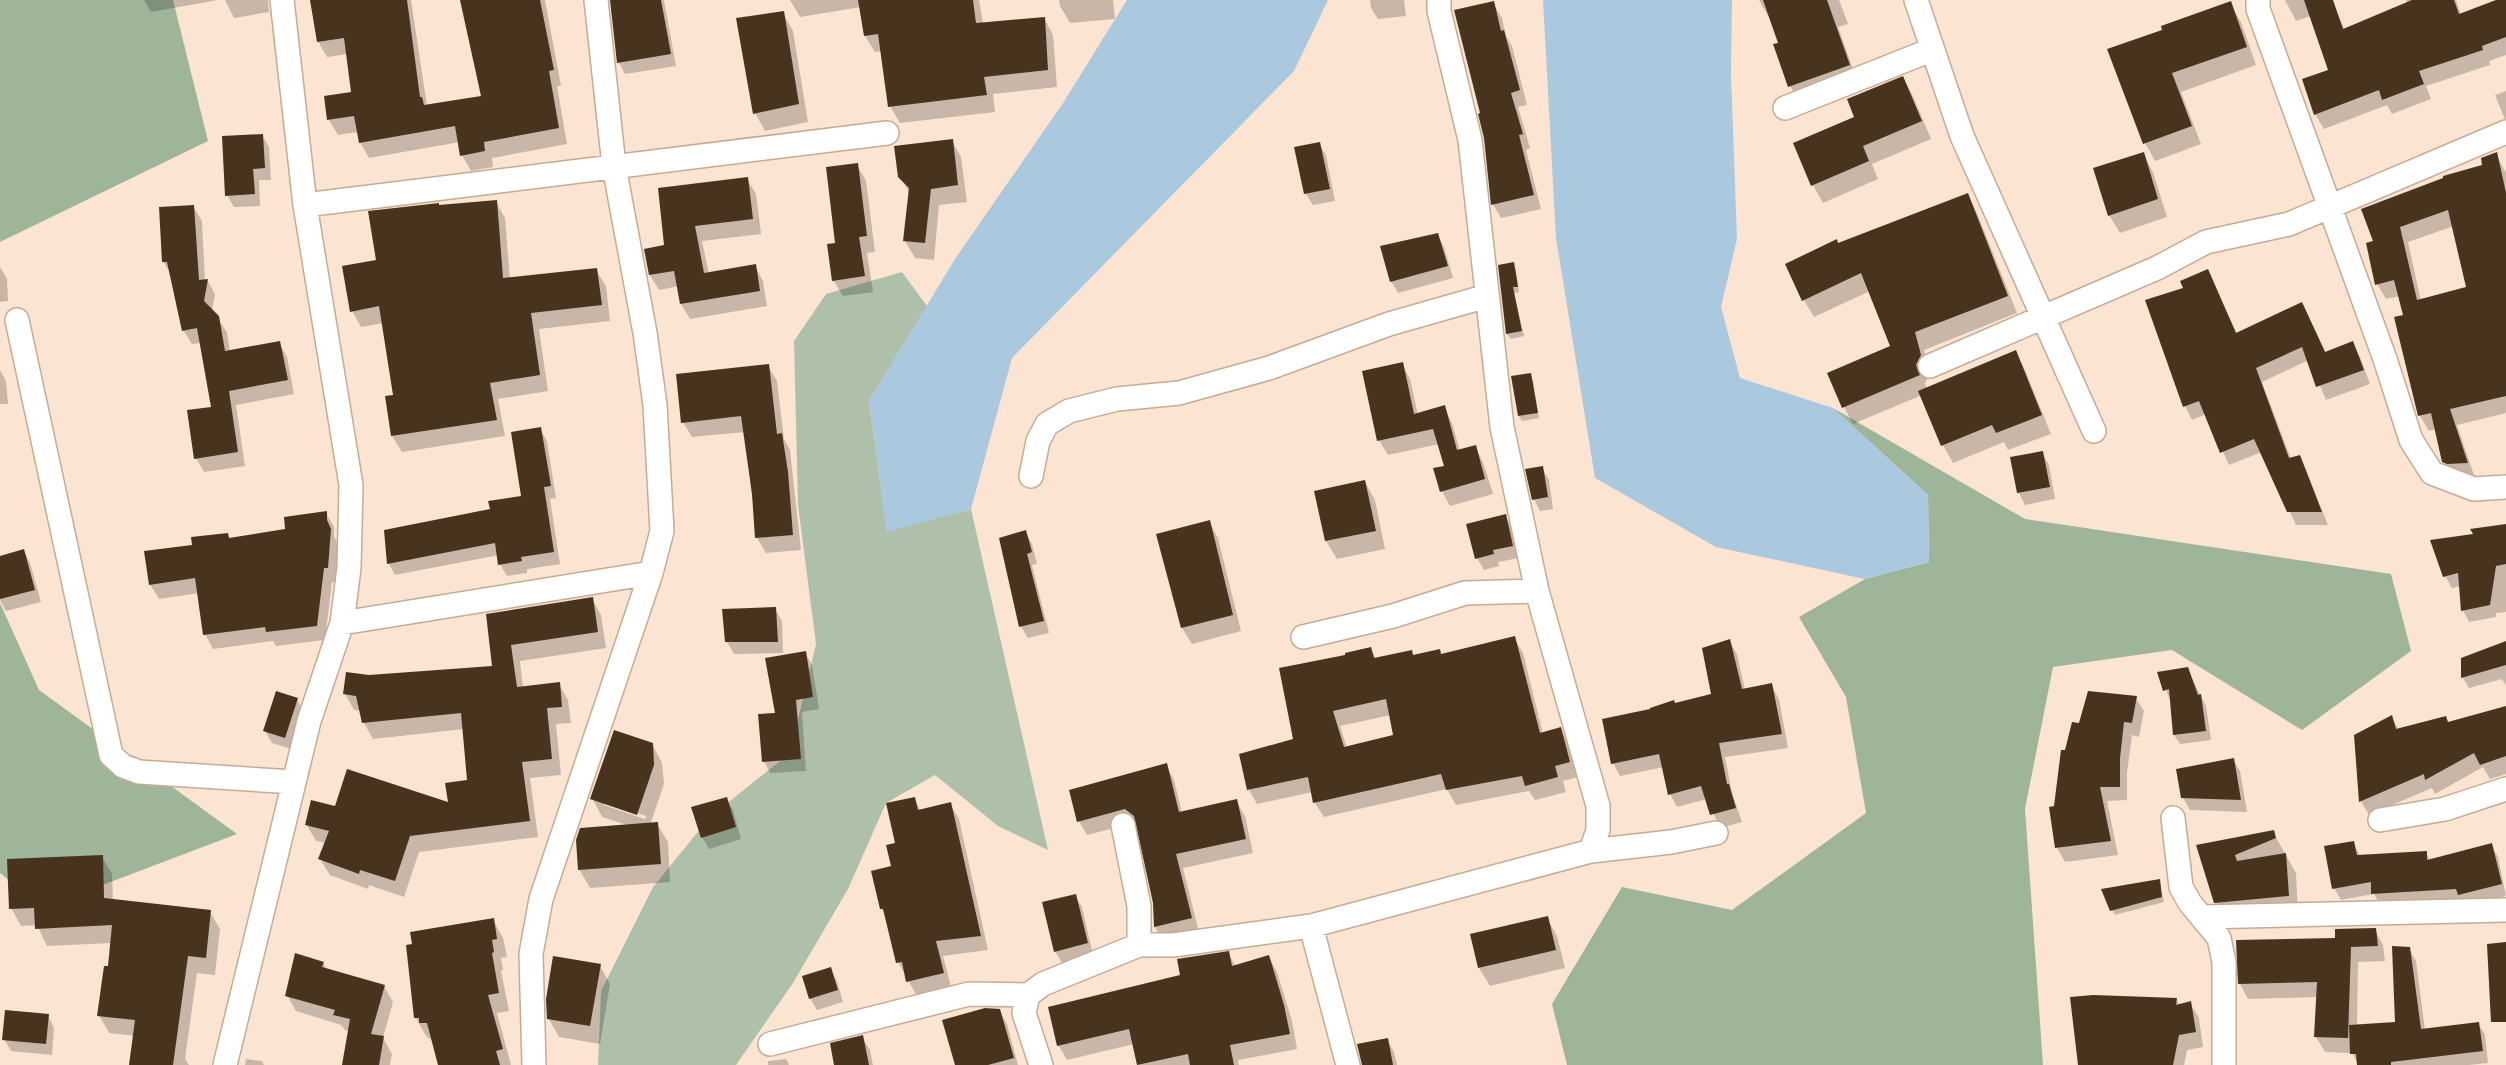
<svg xmlns="http://www.w3.org/2000/svg" width="2506" height="1065" viewBox="0 0 2506 1065" font-family="Helvetica,sans-serif">
  <style>
    .green { fill: #aec0a9 }
    .forest { fill: #9fb59a }
    .water { fill: #aac8de }
    .shadow { fill: #0003; fill-rule: evenodd }
    .building { fill: #48331e; fill-rule: evenodd }
    .lines { fill: none; stroke-linecap: round; stroke-linejoin: round }
    .minor-casing { stroke: #c5ab94; stroke-width: 26 }
    .minor { stroke: #fff; stroke-width: 23 }
  </style>
  <rect width="100%" height="100%" fill="#fbe5d2"/>
  <path class="green" d="M902,272L927,306L869,401L887,531L971,509L1048,850L998,826L935,775L886,803L848,889L793,983L736,1065H598L601,991L653,887L710,817L790,753L816,644L798,505L794,341L826,294Z"/>
  <path class="forest" d="M0,0H173L208,141L0,242Z
    M1833,408L2025,519L2391,574L2411,651L2302,730L2172,650L2053,667L2025,809L2043,1065H1567L1552,1004L1622,887L1732,910L1866,813L1846,697L1799,617L1865,579L1929,562L1928,495Z
    M0,603L39,690L237,834L42,908L0,873Z"/>
  <path class="water" d="M1127,0H1328L1294,71L1012,358L971,509L887,532L869,401L955,259L1063,103Z
    M1543,0H1732L1731,75L1737,239L1721,307L1740,378L1833,408L1928,495L1929,562L1865,579L1716,547L1595,478L1556,238Z"/>
  <path class="shadow" d="M144,0H218L151,12Z
    M225,0H268L269,12L234,18Z
    M312,0H411L427,106L483,97L462,0H545L561,86H557L567,144L492,158L493,167L471,171L462,155L460,142L369,158L360,142L358,132L338,135L329,120L353,94L348,54L327,57L318,41Z
    M612,0H664L676,66L625,74L619,63Z
    M790,0H979L983,24L1044,18L1053,35L1057,87L993,94L995,112L900,123L890,106L882,51L875,52L865,36L861,7L800,17Z
    M1059,0H1113L1115,19L1070,23L1060,6Z
    M1370,0H1404L1406,16L1378,19L1371,8Z
    M1759,0H1839L1848,24L1838,27L1857,80L1798,100L1790,86L1780,44L1770,15L1768,16Z
    M2285,0H2331L2345,30L2408,4L2406,0H2456L2461,15L2498,0H2506V55L2489,61L2490,65L2426,86L2431,99L2392,114L2387,105L2324,129L2315,114L2330,71L2311,16L2296,21Z
    M1493,3L1502,18L1506,36L1512,46L1527,105L1518,107L1530,148L1526,150L1541,209L1501,218L1493,204Z
    M2230,4L2241,22L2256,65L2181,92L2201,144L2155,161L2145,143L2109,50L2165,31Z
    M783,13L793,31L808,122L765,131L755,113Z
    M1903,78L1913,96L1931,139L1872,164L1878,179L1823,203L1813,185L1857,118Z
    M2506,91V122L2495,95Z
    M262,135L269,147L271,180H259L260,206L234,207L227,195Z
    M952,141L961,157L967,202L939,205L934,260L915,258L905,241L910,194L900,176Z
    M1319,144L1326,155L1335,201L1313,205L1306,194Z
    M2143,154L2153,172L2167,217L2120,233L2109,215Z
    M2496,154L2506,173V413L2457,425L2475,478L2453,477L2444,461L2436,429L2429,431L2420,416L2405,316L2400,296L2386,299L2377,284L2375,242L2484,166ZM2454,226L2468,288L2421,301L2408,242Z
    M857,165L866,181L875,252L867,253L873,292L843,296L833,280L837,245Z
    M747,179L756,194L761,234L702,241L709,274L755,266L763,281L767,306L690,319L681,304L679,286L659,290L650,275L666,246Z
    M1967,195L1977,213L2017,313L1924,350L1930,374L1925,383L1927,390L2015,352L2025,370L2051,434L2008,450L2004,442L1953,463L1943,445L1922,395L1853,424L1844,407L1892,347L1870,291L1814,317L1804,300L1838,245Z
    M496,202L505,218L510,279L596,270L606,286L610,321L539,329L548,391L498,399L505,436L402,452L392,436L395,396L384,323L361,327L352,311L378,262L439,207Z
    M193,206L202,221L205,281L207,280L215,294L212,311L227,332L230,352L279,343L287,357L294,394L236,405L245,466L204,472L196,458L213,408L201,343L192,344L183,330L171,275L163,261Z
    M1437,235L1444,247L1453,278L1398,293L1391,281Z
    M1513,264L1516,270L1519,292L1514,293L1524,336L1511,339L1507,334L1500,267Z
    M0,267L7,279L8,301L0,302Z
    M2207,271L2237,334L2309,318L2326,353L2353,344L2360,357L2370,384L2326,400L2309,360L2262,382L2291,459L2299,457L2306,470L2328,525H2296L2262,452L2229,465L2206,414L2192,420L2185,406L2147,301L2185,289Z
    M1402,364L1410,379L1418,415L1444,407L1452,423L1460,451L1475,447L1483,462L1493,494L1450,506L1442,491L1446,467L1439,444L1388,455L1379,440Z
    M768,366L777,381L784,439L790,450L801,550L766,553L757,538L745,432L692,437L683,422Z
    M0,370L6,381L8,404H0Z
    M1530,375L1533,380L1539,418L1522,421L1519,416Z
    M540,429L547,441L556,498L550,499L560,564L527,569V573L507,576L500,564L499,555L395,575L389,564L386,531L492,511L523,497Z
    M2042,453L2049,465L2055,499L2025,505L2019,493L2012,459Z
    M1542,468L1549,480L1553,509L1540,511L1534,499Z
    M1365,482L1375,500L1385,549L1337,559L1326,541L1316,492Z
    M326,513L334,527V536L338,545L336,582H332L325,640L276,646L273,641L213,649L205,634L199,593L159,599L150,584L230,540L287,530Z
    M1505,516L1512,528L1519,558L1498,562L1499,566L1484,570L1477,558Z
    M1209,522L1218,538L1241,631L1192,644L1182,628L1158,536Z
    M2506,526V612L2496,613V617L2469,622L2463,610L2461,586L2452,588L2445,576L2475,535Z
    M1025,532L1032,544L1037,564L1032,565L1049,633L1028,638L1021,627L1006,569Z
    M24,551L30,563L41,602L6,611L0,600V557Z
    M592,599L601,615L606,648L520,661L523,688L559,684L568,700L571,723L556,724L561,775L530,778L538,837L419,852L404,897L369,885L368,889L330,875L320,859L326,843L316,841L306,824L336,808L450,804L469,781L464,729L373,739L364,723L361,711L354,710L345,694L369,677L494,667L488,615Z
    M775,609L782,621L783,653L734,654L727,642Z
    M1514,638L1523,653L1543,734L1560,729L1569,744L1578,777L1563,781L1566,792L1535,800L1529,791L1456,805L1447,789L1324,817L1315,803L1313,792L1257,804L1249,790L1295,741L1347,657L1371,649L1376,659L1442,656ZM1391,715L1395,736L1347,748L1340,726Z
    M1729,641L1737,654L1745,690L1771,685L1779,699L1788,748L1725,757L1732,793L1742,822L1720,828L1707,799L1677,807L1670,794L1664,767L1620,776L1613,763L1674,704L1713,695Z
    M2506,642V686L2502,679L2469,688L2463,678V660Z
    M805,653L812,665L819,709L802,712L806,771L770,773L764,761L777,714Z
    M2187,669L2206,706L2211,740L2180,744L2174,735L2170,700L2160,674Z
    M2135,697L2144,711L2139,737L2132,735L2127,773V800L2107,801L2118,855L2065,862L2057,848L2056,807L2066,752Z
    M297,699L303,711L291,749L272,743L265,731Z
    M2391,717L2399,730L2448,723L2506,726V774L2490,779L2483,767L2435,794L2432,788L2369,815L2361,801Z
    M652,744L662,763L664,784L650,825L657,824L668,842L670,882L590,888L579,869L630,826L602,817L592,798ZM604,802L646,816L645,819L604,805Z
    M2233,760L2240,771L2247,812L2190,810L2183,798Z
    M1166,765L1174,780L1182,813L1236,801L1245,816L1253,853L1183,868L1199,932L1164,941L1155,927L1154,903L1138,826L1134,823L1087,835L1079,821Z
    M726,799L733,810L741,839L709,849L702,837Z
    M914,799L921,811L950,804L959,819L988,950L943,956L951,987L917,996L898,962L887,917L882,909L898,844Z
    M2273,832L2296,873L2298,914L2227,920L2216,902L2198,846Z
    M2353,843L2360,856L2426,853L2431,861L2491,845L2498,857L2506,896L2467,906L2380,905L2374,894L2341,900L2334,888Z
    M102,857L112,874L113,901L210,912L220,929L215,975L197,973L185,1059L189,1065H131L135,1036L109,1033L99,1015L112,943L47,946L37,925L21,926L11,908Z
    M2159,881L2164,902L2115,915L2112,910Z
    M1075,896L1082,907L1093,955L1062,963L1055,951Z
    M1547,918L1557,936L1565,968L1490,986L1479,968Z
    M493,920L503,938L507,957L501,958L503,970L501,971L509,1011L497,1013L511,1065H440L433,1041L426,1036L416,1018Z
    M2375,930L2383,945L2385,961L2358,962L2357,1026L2397,1024L2409,949L2416,961L2425,1030L2478,1023L2485,1035L2488,1063L2469,1065H2359L2352,1053L2325,1052L2316,1037L2318,997L2248,999L2240,984L2337,939Z
    M1228,953L1236,967L1269,957L1277,972L1292,1021L1297,1049L1238,1060L1239,1065H1139L1134,1044L1067,1060L1059,1046L1050,1008L1182,976Z
    M323,963L327,970L384,986L393,1002L383,1038L392,1054L390,1065H344L350,1032L345,1030L341,1025L296,1011L287,995Z
    M600,966L610,984L600,1044L559,1037L549,1019Z
    M830,969L837,981L843,1002L817,1010L810,998Z
    M2176,999L2180,1006L2190,1003L2199,1018L2203,1047L2187,1050L2184,1065H2080Z
    M999,1010L1007,1024L1018,1065H956Z
    M48,1016L54,1028L52,1055L11,1051L4,1039Z
    M862,1037L870,1050L873,1065H835Z
    M1387,1040L1394,1052L1397,1065H1363Z
    M246,1059L262,1061L264,1065H245Z
    M786,1059L789,1065H768V1061Z"/>
  <path class="building" d="M310,0H407L420,97H422L424,105L481,96L460,0H540L554,70L549,71L559,128L484,142L485,151L460,156L455,126L359,143L354,116L327,120L324,96L351,92L344,38L317,42Z
    M610,0H661L671,54L617,63Z
    M858,0H973L976,23L1045,17L1048,70L984,77L987,95L888,107L878,34L864,36Z
    M1763,0H1827L1850,65L1788,87L1773,44L1778,43Z
    M2304,0H2333L2343,29L2412,0H2454L2459,14L2496,0H2506V37L2482,46L2483,50L2419,71L2424,84L2382,100L2379,90L2314,115L2302,79L2328,70Z
    M1494,1L1501,31L1504,30L1520,90L1511,93L1523,134L1519,135L1534,195L1491,205L1484,138L1478,114L1480,113L1454,10Z
    M2231,1L2247,47L2172,73L2192,126L2143,144L2107,49L2162,30L2161,26Z
    M784,11L799,104L753,114L736,18Z
    M1903,76L1922,121L1863,146L1869,161L1811,186L1793,143L1854,117L1847,99Z
    M263,134L265,168L253,169L255,194L225,196L222,136Z
    M953,139L958,185L931,189L925,243L903,241L909,188L898,177L894,146Z
    M1320,142L1330,189L1304,194L1294,147Z
    M2144,152L2158,199L2108,216L2093,168Z
    M2497,152L2506,193V396L2450,409L2468,463L2447,464L2442,462L2431,413L2418,416L2394,317L2403,315L2394,280L2375,285L2366,243L2373,241L2361,209L2443,178V176L2482,165L2481,158ZM2448,210L2466,287L2417,300L2400,227Z
    M858,163L867,236L859,237L865,276L832,281L827,244L835,243L826,167Z
    M748,177L753,219L695,226L704,273L756,264L760,291L680,304L674,271L649,275L644,249L664,245L658,188Z
    M1968,193L2008,296L1915,332L1921,355L1916,365L1920,375L1842,408L1827,373L1890,346L1861,273L1802,301L1785,264L1837,239L1838,243Z
    M497,200L503,278L597,268L602,305L531,313L540,375L490,383L497,420L391,436L385,396L393,395L379,306L350,312L342,266L376,260L368,211L439,203V205Z
    M194,205L199,280L208,279L204,301L219,316L225,351L280,341L288,380L229,391L238,452L194,459L187,410L211,407L197,328L182,331L167,262H162L159,207Z
    M1438,233L1448,266L1390,282L1380,246Z
    M1514,262L1518,287H1513L1522,331L1506,334L1498,265Z
    M2208,269L2236,333L2302,302L2325,352L2353,341L2364,370L2316,387L2302,347L2256,368L2289,458L2300,455L2322,512H2287L2254,439L2220,453L2199,401L2183,407L2145,300L2183,288L2180,281Z
    M2016,350L2042,415L1996,433L1992,425L1941,446L1918,391Z
    M1403,362L1414,414L1445,405L1457,450L1476,445L1485,479L1440,492L1433,468L1444,466L1433,429L1377,441L1362,371Z
    M769,364L777,434L782,433L788,472L793,535L755,538L752,494L741,416L681,423L676,374Z
    M1531,373L1538,413L1518,416L1511,376Z
    M541,427L551,486L544,487L554,552L521,557L522,561L498,565L495,543L387,564L384,530L490,509L488,501L521,496L511,432Z
    M2043,451L2050,487L2017,493L2010,457Z
    M1543,466L1548,497L1532,500L1525,469Z
    M1365,480L1376,531L1325,541L1314,491Z
    M327,511V520L331,529L328,568H324L317,626L266,632L265,627L203,635L195,578L149,585L144,551L192,545L191,537L228,533L229,538L285,529L284,517Z
    M1506,514L1513,546L1493,550L1494,554L1475,559L1466,524Z
    M1210,520L1233,615L1181,628L1156,534Z
    M2506,524V564L2496,566L2490,605L2461,611L2458,573L2443,577L2430,540L2473,534L2470,529Z
    M1026,530L1032,552L1027,554L1044,621L1019,627L999,538Z
    M24,549L35,590L0,599V556Z
    M593,597L598,632L511,645L517,687L560,682L562,707L547,708L552,759L522,762L530,821L410,836L395,881L360,870L359,874L318,859L329,831L305,825L311,800L335,806L347,769L448,802L445,783L467,780L461,713L362,723L356,696L343,694L346,672L369,675L492,666L486,614Z
    M776,607L778,642H725L722,609Z
    M1515,636L1540,733L1561,727L1570,762L1555,766L1558,777L1525,786L1522,776L1446,790L1441,774L1313,803L1308,777L1247,790L1239,754L1293,739L1279,668L1345,655V653L1371,647L1374,658L1412,650L1413,655L1440,649L1441,654ZM1386,699L1393,735L1344,747L1333,711Z
    M1730,639L1742,689L1772,683L1782,734L1719,743L1727,784H1729L1736,808L1710,815L1701,786L1668,795L1659,754L1611,764L1602,719L1650,709V708L1674,700L1675,703L1711,694L1702,648Z
    M2506,641V665L2461,678V658Z
    M806,651L813,697L796,700L801,759L762,762L758,714L775,713L765,658Z
    M2188,667L2198,695L2201,694L2206,731L2173,735L2169,689L2163,691L2157,672Z
    M276,691L298,698L285,738L263,731Z
    M2088,691L2137,696L2132,723L2124,722L2120,758V787H2100L2111,841L2055,848L2049,807L2054,806L2061,750H2065L2072,722L2079,723Z
    M2506,706V756L2480,765L2474,753L2425,780L2424,774L2359,802L2354,735L2392,715L2396,729L2446,716L2448,722Z
    M614,730L653,743L654,765L637,815L590,799Z
    M2234,758L2241,800L2181,798L2176,769Z
    M1167,763L1179,812L1237,799L1246,839L1176,854L1192,918L1154,927L1153,903L1134,816L1125,809L1077,822L1069,790Z
    M727,797L736,827L701,838L691,807Z
    M915,797L918,810L951,802L981,936L936,941L944,973L906,982L902,962L896,963L883,909H880L871,871L891,866L886,845L895,843L886,803Z
    M658,822L661,864L578,870L576,840L580,828Z
    M2274,830L2276,838L2235,855L2237,861L2286,853L2289,896L2214,903L2196,845Z
    M2354,841L2357,855L2427,851V860L2492,843L2502,884L2458,895L2456,889L2371,894V882L2332,889L2324,846Z
    M103,855L104,898L211,910L206,958L188,956L173,1065H129L135,1020L97,1016L104,966H108L112,925L35,929L34,908L9,909L7,859Z
    M2160,879L2162,897L2110,911L2101,889Z
    M1076,894L1088,943L1054,952L1042,902Z
    M1548,916L1556,950L1478,968L1470,934Z
    M494,918L497,939L492,940L494,952L492,953L499,993L488,995L503,1049L496,1051L500,1065H438L427,1023H419V1018H414L406,945L412,944L410,932Z
    M2376,928L2378,946L2351,947L2348,1038L2314,1037L2317,982L2238,984L2236,940L2335,938V929Z
    M2506,942V1022H2491L2487,944Z
    M2392,946L2410,947L2421,1029L2479,1022L2483,1051L2391,1062V1065H2357L2356,1054H2350L2349,1025L2395,1022Z
    M1229,951L1232,966L1269,955L1284,1005L1290,1034L1230,1045L1234,1065H1190L1188,1054L1137,1065L1129,1029L1057,1046L1048,1007L1180,975L1177,959Z
    M295,953L324,962L322,967L385,985L371,1034L384,1036L379,1065H342L350,1019L333,1015L335,1010L285,996Z
    M553,956L601,964L590,1026L547,1019L546,999Z
    M831,967L838,990L809,999L802,976Z
    M2093,995L2177,998L2176,1005L2191,1001L2196,1032L2179,1035L2173,1065H2078L2070,997Z
    M985,1008L1000,1009L1014,1058L988,1065H955L942,1020Z
    M5,1010L49,1014L46,1044L2,1040Z
    M863,1035L869,1065H834L830,1043Z
    M1388,1038L1393,1065H1362L1357,1044Z"/>
  <g class="lines">
    <defs>
      <path id="minor" d="M1439,0V11L1470,140L1502,427L1537,591L1598,806V830L1591,851
        M1916,0L1962,136L2094,431
        M2258,0V9L2385,359L2411,440L2432,473L2474,489L2506,487
        M1785,108L1931,50
        M305,205L887,133
        M17,320L111,755L123,766L139,772L294,782
        M1930,366L2157,268L2206,242L2289,224L2506,132
        M1031,476L1038,441L1047,424L1069,411L1117,399L1179,393L1269,368L1389,324L1487,296
        M342,623L651,573
        M1303,637L1393,616L1465,593L1537,591
        M2173,818L2181,887L2190,903L2219,938L2224,962V1065
        M2380,820L2445,809L2506,789
        M1123,825L1139,906V945
        M2202,917L2506,910
        M1311,926L1348,1065
        M1028,995L1024,1013L1041,1065
        M770,1044L969,994L1028,995L1043,984L1139,945H1173L1311,926L1591,851L1671,842L1716,833
        M225,1065L309,721L342,623L349,568L351,485L305,205L282,0
        M534,1065L531,954L541,899L651,573L662,531L655,405L645,333L614,166L596,0"/>
    </defs>
    <use href="#minor" class="minor-casing"/>
    <use href="#minor" class="minor"/>
  </g>
</svg>
